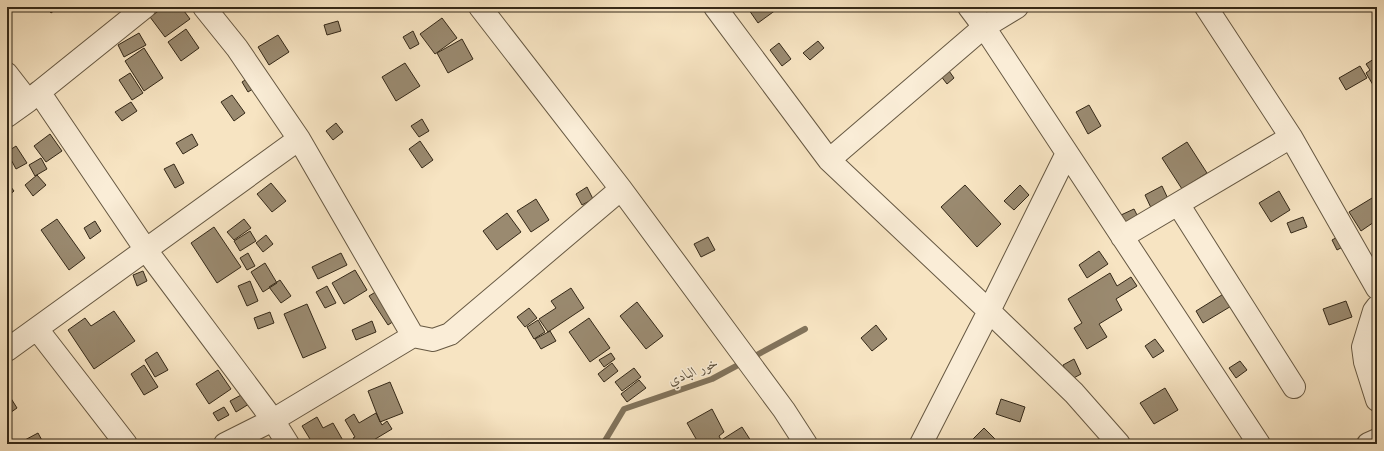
<svg xmlns="http://www.w3.org/2000/svg" width="1384" height="451" viewBox="0 0 1384 451" font-family="'Libre Caslon Text',Amiri,serif">
  <style>
    .lines { fill: none; stroke-linecap: round; stroke-linejoin: round }
    .stream { stroke: #82735b; stroke-width: 6 }
    .building { fill: #9a8a70; stroke: #352918 }
    .minor-casing { stroke: #665842; stroke-width: 24 }
    .minor { stroke: #faedd7; stroke-width: 22 }
    .labels { text-anchor: middle; stroke-width: 3; stroke-linejoin: round; paint-order: stroke }
    .water-label { font-size: 14px; font-style: italic; fill: #5b4e3a; stroke: #faedd7 }
  </style>
  <rect width="100%" height="100%" fill="#f7e4c2"/>
  <filter id="stains"><feTurbulence type="fractalNoise" baseFrequency=".005" numOctaves="4"/><feColorMatrix values="0 0 0 0 .2 0 0 0 0 .09 0 0 0 0 .02 0 0 0 .5 -.17"/></filter>
  <radialGradient id="worn" r=".72"><stop offset=".6" stop-color="#630" stop-opacity="0"/><stop offset="1" stop-color="#630" stop-opacity=".3"/></radialGradient>
  <g class="lines">
    <path class="stream" d="M603,444L624,409L712,379L805,329"/>
  </g>
  <path class="building" d="M47,7H59L51,13Z
    M164,7H181L190,19L165,37L150,17Z
    M753,7H780L758,23L749,10Z
    M442,18L457,38L435,54L420,34Z
    M338,21L341,31L327,35L324,25Z
    M186,29L199,48L181,61L168,42Z
    M413,31L419,44L410,49L403,37Z
    M139,33L146,45L124,57L118,45Z
    M278,35L289,52L269,65L258,47Z
    M462,39L473,59L448,73L437,53Z
    M818,41L824,48L810,60L803,53Z
    M779,43L791,59L782,66L770,50Z
    M144,48L163,78L144,91L125,61Z
    M1377,57V89L1376,90L1366,73L1370,70L1366,64Z
    M942,61L954,78L947,84L934,67Z
    M405,63L420,86L396,101L382,77Z
    M1360,66L1367,78L1346,90L1339,78Z
    M130,73L143,93L132,100L119,80Z
    M253,75L259,85L248,92L242,82Z
    M232,95L245,113L234,121L221,102Z
    M131,102L137,111L122,121L115,112Z
    M1089,105L1101,126L1088,134L1076,112Z
    M422,119L429,131L419,137L411,126Z
    M336,123L343,132L333,140L326,131Z
    M50,134L62,151L46,162L34,146Z
    M192,134L198,145L183,154L176,143Z
    M420,141L433,160L422,168L409,149Z
    M1187,142L1207,173L1182,189L1162,158Z
    M16,146L27,163L16,169L7,152Z
    M41,158L47,169L35,176L29,165Z
    M174,164L184,183L175,188L164,169Z
    M37,175L46,185L33,196L25,185Z
    M7,182L14,191L7,197Z
    M271,183L286,201L272,212L257,194Z
    M965,185L1001,224L977,247L941,207Z
    M1020,185L1029,195L1014,210L1004,201Z
    M1162,186L1170,203L1153,212L1145,195Z
    M587,187L593,199L582,205L576,194Z
    M1279,191L1290,210L1271,222L1259,203Z
    M1377,195V220L1361,231L1349,212Z
    M536,199L549,220L531,232L517,211Z
    M1134,209L1139,219L1126,225L1121,215Z
    M507,213L521,232L497,250L483,231Z
    M1303,217L1307,227L1291,233L1287,223Z
    M57,219L85,258L69,270L41,230Z
    M244,219L251,228L234,240L227,232Z
    M95,221L101,231L90,239L84,228Z
    M214,227L241,267L217,283L191,243Z
    M250,231L256,241L240,251L234,241Z
    M1343,234L1348,244L1337,250L1332,240Z
    M266,235L273,244L263,252L256,243Z
    M708,237L715,250L701,257L694,244Z
    M1099,251L1108,264L1087,278L1079,265Z
    M248,253L255,266L247,270L240,258Z
    M341,253L347,265L318,279L312,267Z
    M265,263L277,283L263,292L251,272Z
    M355,270L367,290L344,304L332,283Z
    M143,271L147,281L137,286L133,275Z
    M1110,273L1117,286L1131,277L1137,286L1116,299L1122,310L1099,324L1107,337L1087,349L1074,328L1082,323L1068,299Z
    M280,280L291,296L281,303L269,287Z
    M250,281L258,301L247,306L238,286Z
    M327,286L336,303L325,308L316,292Z
    M382,288L400,317L388,325L369,296Z
    M571,288L584,308L548,332L539,319L556,308L551,301Z
    M1225,293L1233,305L1203,323L1196,311Z
    M1346,301L1352,317L1329,325L1323,309Z
    M637,302L663,336L646,349L620,316Z
    M307,304L326,348L303,358L284,314Z
    M529,308L537,318L525,327L517,317Z
    M114,311L135,341L94,369L68,330L85,318L91,326Z
    M270,312L274,323L258,329L254,318Z
    M589,318L610,348L590,362L569,332Z
    M538,320L545,332L534,339L527,327Z
    M372,321L376,332L356,340L352,330Z
    M876,325L887,339L872,351L861,338Z
    M550,331L556,341L541,349L535,339Z
    M1155,339L1164,351L1153,358L1145,346Z
    M157,352L168,370L155,377L145,360Z
    M611,353L615,359L604,367L599,360Z
    M1074,359L1081,374L1070,380L1063,365Z
    M1240,361L1247,370L1236,378L1229,368Z
    M612,363L618,371L604,382L598,374Z
    M144,365L158,387L144,395L131,374Z
    M634,368L641,377L622,391L615,382Z
    M218,370L231,389L209,404L196,384Z
    M639,380L646,388L627,402L621,394Z
    M390,382L403,413L380,422L368,391Z
    M1165,388L1178,410L1154,424L1140,403Z
    M7,392L17,408L7,415Z
    M243,394L249,404L236,412L230,401Z
    M1001,399L1025,407L1020,422L996,414Z
    M224,407L229,415L218,421L213,413Z
    M712,409L724,432L719,436L723,444H699L687,423Z
    M376,413L382,425L387,421L392,429L367,444H357L353,438L355,437L345,420L354,414L359,423Z
    M317,417L323,428L333,423L345,444H313L302,426Z
    M742,427L751,441L746,444H726L723,439Z
    M984,428L1000,444H968Z
    M38,433L44,444H24L23,441Z"/>
  <g class="lines">
    <defs>
      <path id="minor" d="M204,7L237,48L299,139L413,336L433,340L450,334L621,189
        M480,7L621,189L784,410L806,444
        M715,7L829,160L989,311L1074,393L1119,444
        M969,7L984,27L1259,444
        M1206,7L1291,137L1377,288
        M7,74L28,101
        M39,92L146,250L273,420L288,444
        M7,116L28,101L145,7
        M829,160L984,27L1017,7
        M1178,204L1294,387
        M1122,237L1291,137
        M1377,307L1374,311L1363,347L1365,362L1377,400
        M37,329L126,444
        M7,350L299,139
        M225,444L273,420L413,336
        M921,444L989,311L1067,153
        M1368,444L1377,440"/>
    </defs>
    <use href="#minor" class="minor-casing"/>
    <use href="#minor" class="minor"/>
  </g>
  <g class="labels">
    <g class="water-label">
      <text transform="translate(693 371) rotate(-22)" y="5">خور البادي</text>
    </g>
  </g>
  <rect width="1384" height="451" fill="none" stroke="#f7e4c2" stroke-width="24"/>
  <rect x="8" y="8" width="1368" height="435" fill="none" stroke="#352918" stroke-width="2"/>
  <rect x="12" y="12" width="1360" height="427" fill="none" stroke="#352918"/>
  <rect width="100%" height="100%" filter="url(#stains)"/>
  <rect width="100%" height="100%" fill="url(#worn)"/>
</svg>
